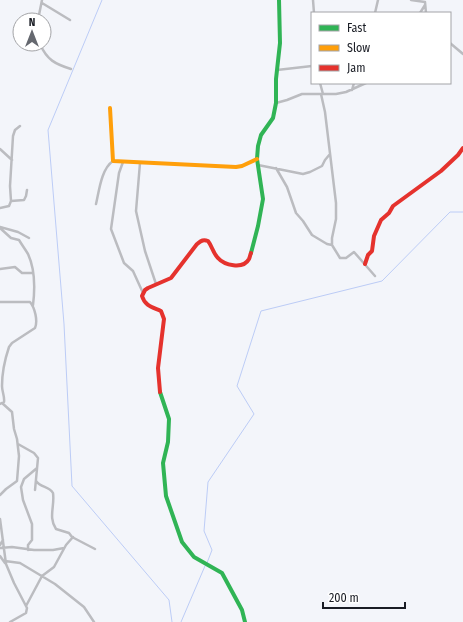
<svg xmlns="http://www.w3.org/2000/svg" width="463" height="622" viewBox="0 0 463 622" font-family="'Fira Sans Condensed',sans-serif">
  <style>
    .lines { fill: none; stroke-linecap: round; stroke-linejoin: round }
    .stream { stroke: #bcccf6; stroke-width: 1 }
    .street { stroke: #bbbcc0; stroke-width: 2.5 }
    .fast { stroke: #30b455; stroke-width: 4 }
    .slow { stroke: #ff9f0a; stroke-width: 4 }
    .jam { stroke: #e5322d; stroke-width: 4 }
  </style>
  <rect width="100%" height="100%" fill="#f3f5fa"/>
  <g class="lines">
    <path class="stream" d="M102,0L48,130L64,324L72,486L169,600L172,622
      M207,563L212,550L204,531L208,482L254,414L237,386L261,311L382,281L450,212H463
      M181,622L205,566"/>
    <path class="street" d="M313,0L314,13
      M411,0L425,2
      M425,2L426,13
      M42,3L70,20
      M375,13L378,0
      M420,13L425,5
      M38,20L42,0
      M450,43L463,54
      M40,44C47,60 55,64 71,69
      M277,70L312,66
      M320,83L323,94
      M352,90L354,83
      M321,94L325,112L336,203V219L332,238V245
      M276,103L287,100L302,94H336L346,92L366,83
      M0,149L12,160
      M123,162L119,173L111,229L124,263L133,271L143,293
      M140,163L136,211L145,251L156,284
      M258,165L303,174L310,172L322,166L325,160L330,154
      M276,168L287,187L296,213L303,221L312,235L327,244L332,245L340,258H346L354,252L375,276
      M11,201L10,186L13,136L15,130L20,126
      M96,204C99,192 101,169 113,161
      M0,208L9,206L11,201L24,200L26,196L27,190
      M0,227L18,232L29,238
      M0,228L11,238L19,240C22,245 25,249 28,254C35,269 35,289 33,305
      M0,269L15,267L22,273H33
      M0,302H30C35,308 38,321 35,328L12,343L9,347C5,359 2,374 2,386C2,392 5,397 4,402L0,404
      M18,444L34,453L38,458L35,490
      M36,481C41,488 49,486 53,493C55,506 48,517 56,529L69,533L72,537L95,549
      M0,495L6,489L17,481L19,456L17,439L14,429L12,412L2,403
      M0,519L6,564L14,583L27,608L26,613L10,622
      M0,545L3,540
      M0,548L12,547L34,550H53L64,548
      M28,550V545L32,540V524L23,500L21,487L24,479L37,468
      M0,556L5,563
      M5,561L20,563L55,584L84,607L94,622
      M26,606L42,576L54,567L66,545L73,537"/>
    <path class="fast" d="M251,253L258,226L263,199L257,159L258,146L261,135L273,118L276,103V79L280,43L279,0
      M160,392L169,419L168,442L163,463L166,496L182,542L194,557L222,573L242,610L245,622"/>
    <path class="slow" d="M110,108L113,161L236,167L242,166L257,159"/>
    <path class="jam" d="M365,264L368,255L372,251L374,236L381,220L389,213L393,206L441,171L458,155L463,148
      M160,392L158,368L164,319L161,311C152,307 145,306 142,296L145,290L148,288L171,278L197,244C201,241 203,239 208,241C212,246 213,253 218,258C224,265 243,270 249,259C250,257 250,255 251,253"/>
  </g>
  <rect x="311" y="12" width="140" height="72" fill="#ffffff" stroke="#a3a4a7"/>
  <rect x="319" y="25" width="20" height="6" fill="#30b455" stroke="#a3a4a7"/>
  <text x="347" y="32" font-size="12" fill="#191c24">Fast</text>
  <rect x="319" y="45" width="20" height="6" fill="#ff9f0a" stroke="#a3a4a7"/>
  <text x="347" y="52" font-size="12" fill="#191c24">Slow</text>
  <rect x="319" y="65" width="20" height="6" fill="#e5322d" stroke="#a3a4a7"/>
  <text x="347" y="72" font-size="12" fill="#191c24">Jam</text>
  <g transform="translate(32 32)"><circle r="19" fill="#ffffff" stroke="#a3a4a7"/>
  <path d="M0-3L7 15L0 10L-7 15Z" fill="#65686f"/>
  <text y="-6" font-size="11" font-weight="bold" text-anchor="middle" fill="#191c24">N</text>
  </g>
  <path d="M323 602v6h82v-6" fill="none" stroke="#191c24" stroke-width="2"/>
  <text x="329" y="602" font-size="12" fill="#191c24" stroke="#ffffff" stroke-width="3" paint-order="stroke">200 m</text>
</svg>
